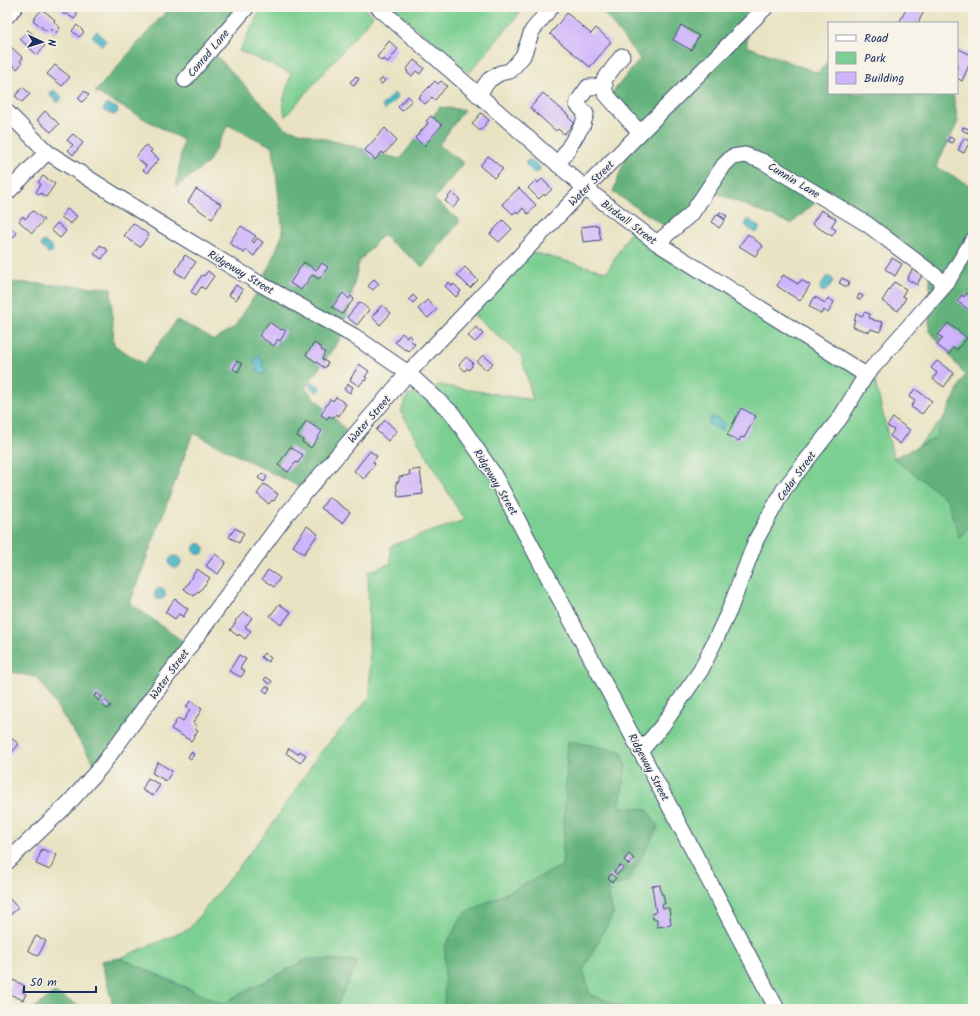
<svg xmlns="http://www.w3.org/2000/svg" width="980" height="1016" viewBox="0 0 980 1016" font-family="Kalam,sans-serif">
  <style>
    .green { fill: #7bcf92; stroke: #4b7f78 }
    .forest { fill: #64b27c; stroke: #40706d }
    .water { fill: #47b6c2; stroke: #317290 }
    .building { fill: #cfb3fb }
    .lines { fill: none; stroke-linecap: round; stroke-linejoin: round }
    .minor-casing { stroke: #3a4a6d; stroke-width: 17 }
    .minor { stroke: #fff; stroke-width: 15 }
    .labels { text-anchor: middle; stroke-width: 3; stroke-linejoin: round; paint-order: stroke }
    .street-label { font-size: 11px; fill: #1b2f5e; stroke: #f7f3e8 }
  </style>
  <rect width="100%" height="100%" fill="#f7f3e8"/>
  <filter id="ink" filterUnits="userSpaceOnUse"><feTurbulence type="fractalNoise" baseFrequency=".025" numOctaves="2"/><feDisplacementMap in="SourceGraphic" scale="8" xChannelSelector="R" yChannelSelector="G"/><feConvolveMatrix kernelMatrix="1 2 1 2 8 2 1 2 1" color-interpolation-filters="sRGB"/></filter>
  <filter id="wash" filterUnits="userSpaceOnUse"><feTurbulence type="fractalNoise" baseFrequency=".012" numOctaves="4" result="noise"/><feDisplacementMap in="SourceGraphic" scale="16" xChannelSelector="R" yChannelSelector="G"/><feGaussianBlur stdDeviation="0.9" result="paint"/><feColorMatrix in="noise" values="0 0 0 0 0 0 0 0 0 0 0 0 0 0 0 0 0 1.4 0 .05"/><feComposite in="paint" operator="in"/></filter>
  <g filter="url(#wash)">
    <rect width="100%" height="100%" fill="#e9e3c3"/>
    <path class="green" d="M263,7H363L373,16L285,117L283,102L291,73L239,51L259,13Z
      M392,7H525L469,73Z
      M634,225L873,373L893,456L903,464L973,384V1009H628L590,995L583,970L613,914L607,888L606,876L548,1009H335L358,961L308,959L222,1004L120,958L189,929L272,825L319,754L370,697L368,572L391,563L390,546L464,520L401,412L407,396L439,385L533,400L521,355L471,313L524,250L607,272Z"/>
    <path class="forest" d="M170,7H237L211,50L285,128L400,159L440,107L464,110L439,145L464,163L434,199L460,221L423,267L382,235L359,262L342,336L305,388L350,434L308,491L193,433L130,603L191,647L98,769L38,678L7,671V282L111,288L114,345L144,364L177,320L214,340L234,328L261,286L283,233L273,147L228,125L208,163L176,187L183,140L95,92Z
      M600,7H748L747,46L818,73L829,60V93H953L958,122L936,167L973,187V523L959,538L947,499L893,458L934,439L965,375L929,330L930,266L830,190L791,224L713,192L671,230L613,192L638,123L611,94L640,59L600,8Z
      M568,741L621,751L626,763L620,807L647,809L658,827L628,882L607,888L613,914L583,970L590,995L628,1009H444L445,946L463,914L562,866Z
      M120,958L222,1004L308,959L358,961L335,1009H114L101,961Z
      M54,993L85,1009H33Z"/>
    <path class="water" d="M97,31L106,41L102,46L92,36Z
      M52,91H55L62,97L59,102H57L50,96V93Z
      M394,93L397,97V98L385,110L382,107V105Z
      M107,104L117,108L118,111L116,114L114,115L104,111L103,109Z
      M528,160H531L540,167V170L537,173H535L526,165V162Z
      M747,220H750L759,227V230L756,233L753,232L745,225V222Z
      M44,241L53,248L52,252L48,253L41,246V243Z
      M826,277H829L832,278L833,281L826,291H821L820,287Z
      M259,356L263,361V366L266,369V372L262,375L257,371V368L254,363L257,357Z
      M311,382H313L320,387V391L317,392L310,387L309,385Z
      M712,416L725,423L722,431L708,424Z
      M193.5 549a5.5 5.5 0 1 1 11 0a5.5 5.5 0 1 1-11 0Z
      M169 562a6 6 0 1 1 12 0a6 6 0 1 1-12 0Z
      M154.5 594a5.5 5.5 0 1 1 11 0a5.5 5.5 0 1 1-11 0Z"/>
    <g id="blocks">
      <path class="building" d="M56,7H72L65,15Z
        M907,7H926L918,23H903L900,21Z
        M72,8L78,14L74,19L67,14Z
        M42,9L55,20L54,22L60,28L55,34L49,28L46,31L33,20Z
        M567,13L591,34L596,28L611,42L590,67L550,34Z
        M77,25L84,32L79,37L72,31Z
        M681,25L699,36L691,50L673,40Z
        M28,30L45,45L37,55L20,39Z
        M389,41L398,49L388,62L383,59L382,61L377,57Z
        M10,46L23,58L20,61L22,63L17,69L7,60V49Z
        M957,48L973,56L962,81L957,78Z
        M414,60L424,68L420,74L416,71L412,76L407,73L408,71L406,70Z
        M55,65L70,77L62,86L47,74Z
        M356,76L359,79L354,86L350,82Z
        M382,78L385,80L382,84L379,82Z
        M435,81L438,84L441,81L447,86L435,100L432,97L425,104L418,98Z
        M23,87L30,94L22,102L15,96Z
        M84,91L89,95L82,102L78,98Z
        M543,93L569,116L568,117L574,123L564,134L558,129L556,131L530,108Z
        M408,96L412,100L402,111L398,107Z
        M45,111L59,124L51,132L37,120Z
        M481,113L489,120L480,131L472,124Z
        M431,116L442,125L424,146L415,138L428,123L426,121Z
        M963,127L969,129L968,133L962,130Z
        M385,128L397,140L384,154L382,152L375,160L365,150Z
        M73,134L83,143L73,155L68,150L73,145L67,140Z
        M949,137L954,139L952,143L947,141Z
        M964,138L970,141L964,153L958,150Z
        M146,145L152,150L150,152L159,159L147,173L143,170L146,166L136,157Z
        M488,156L503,169L494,178L480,166Z
        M43,176L55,184L46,197L41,193L40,195L36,192L41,184L38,182Z
        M542,179L552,189L545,196L544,194L539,199L528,188L536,180L538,183Z
        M519,188L536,205L528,214L523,208L518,214L516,211L513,214L502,204Z
        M196,189L221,204L212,219L188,202Z
        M452,192L460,200L453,208L445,201Z
        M67,209L77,216L71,224L61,217Z
        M821,210L836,219L831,227L836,230L832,236L812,224Z
        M33,211L44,220L32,233L19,221L23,216L25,219Z
        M720,212L727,216L725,219L718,214Z
        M717,214L725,220L719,228L712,222Z
        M503,220L512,229L499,242L490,234Z
        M57,223L66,231L60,238L51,230Z
        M133,223L149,235L140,247L124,236Z
        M7,225L17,233L11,240L7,237Z
        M598,225L601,240L583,242L581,227Z
        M241,226L256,236L252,241L254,243L257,238L263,242L254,256L246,250L244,253L229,243Z
        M748,234L763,246L755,256L739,246Z
        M100,245L108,250L102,259L94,254Z
        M185,255L196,262L185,278L175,272Z
        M892,258L902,264L895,276L885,269Z
        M304,262L316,270L322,263L328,267L319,279L312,275L301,290L290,283Z
        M465,267L478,280L470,288L457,275Z
        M913,268L923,273L917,285L907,279Z
        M208,271L214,276L205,289L201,287L196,295L191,292L202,275L204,276Z
        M783,275L798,284L801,280L810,285L800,301L777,286Z
        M842,278L850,282L847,287L839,283Z
        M374,279L379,284L373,290L368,286Z
        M449,282L452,286L454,284L461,291L456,297L445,286Z
        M894,282L906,289L902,296L906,298L898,311L882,301Z
        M236,285L243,290L236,300L229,295Z
        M343,293L349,299L351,296L354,299L342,314L332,307Z
        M966,293L973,299V313L957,301L962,295L964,297Z
        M859,294L863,296L860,300L857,299Z
        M413,295L417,299L413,303L409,299Z
        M815,297L825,303L828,298L834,302L828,313L824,310L821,314L809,306Z
        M427,300L437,309L428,318L418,309Z
        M360,302L369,310L357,325L347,317Z
        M382,305L391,313L380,325L372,317Z
        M864,312L870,314L869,318L873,319V320L883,322L880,332L871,329L869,332L853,327L856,314L863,316Z
        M269,322L281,330L282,329L286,331L280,341L278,339L274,346L259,336Z
        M948,323L967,338L957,350L954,347L949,354L937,345L943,338L938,335Z
        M476,327L483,334L475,342L468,336Z
        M402,333L407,337L409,335L412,337L410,340L415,344L409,351L406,349L405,350L395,342Z
        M314,343L322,348L321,350L325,352L322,359L328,363L325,368L306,355Z
        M483,355L493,363L487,370L477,362Z
        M466,357L473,363L471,365L472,366L469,370L467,368L465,371L459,365Z
        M237,361L242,364L238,372L233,369Z
        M937,361L954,373L944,387L933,379L937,373L931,368Z
        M359,364L369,371L365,377L367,378L365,381L364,380L359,386L350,380Z
        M348,384L353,387L350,393L344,389Z
        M915,389L932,401L922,414L911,407L915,401L909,397Z
        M336,397L346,404L339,416L336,414L333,418L329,416L327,419L321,415L330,399L333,401Z
        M741,408L756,416L744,438L741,437L739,441L727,435Z
        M893,418L910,430L900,444L890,436L894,430L887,426Z
        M385,420L397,431L388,441L376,430Z
        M306,421L322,431L311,448L302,442L303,440L297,436Z
        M290,447L303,455L298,463L296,462L288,472L278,465Z
        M370,451L377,456L373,462L375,464L364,479L354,471Z
        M420,469L423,494L398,497L396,482H399V477L410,475L409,471Z
        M262,473L267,477L264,482L258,478Z
        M264,484L278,494L274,501L272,500L269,504L257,494Z
        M329,497L350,512L342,523L321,508Z
        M307,526L318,534L304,554L293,546Z
        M235,528L244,533L239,543L229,537Z
        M215,554L226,562L218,574L206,566Z
        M197,569L210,578L199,592L198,591L194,596L184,589Z
        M268,570L280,578L274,587L262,579Z
        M175,599L188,609L183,617L179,614L175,619L165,612Z
        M279,604L291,612L281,625L270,616Z
        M244,612L252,618L245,627L251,631L245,639L239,634L238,636L230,630L236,622L235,621Z
        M264,653L271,658L268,662L261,657Z
        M239,655L246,659L240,668L245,671L241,677L229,671Z
        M266,677L272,681L270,684L264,680Z
        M266,686L270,688L267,693L263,690Z
        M97,693L102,697L99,701L94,696Z
        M105,700L111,706L107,709L101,703Z
        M190,701L202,709L193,723L197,726L195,729L198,731L191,741L171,729L178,718L183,721L190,710L186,708Z
        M7,735L19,744L7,758Z
        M289,748L298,754L300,751L306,755L300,763L286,753Z
        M191,752L194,754L191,759L188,757Z
        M158,762L172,771L166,781L152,773Z
        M148,778L160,785L153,796L142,790Z
        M42,849L57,855L50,870L36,864Z
        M629,854L634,859L629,865L624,860Z
        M620,865L623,868L617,875L614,872Z
        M611,874L616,878L612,882L608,878Z
        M660,885L661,894H663L665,904H662L663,908H669L671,925L657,927V919H653L652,913H656L652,886Z
        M7,896L18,908L9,916L7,914Z
        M36,936L46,941L38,956L28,950Z
        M13,980L25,986L22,992L26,994L23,1000L7,993Z"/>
    </g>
  </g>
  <g filter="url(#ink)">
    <use href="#blocks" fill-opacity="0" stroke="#3a4a6d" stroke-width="1"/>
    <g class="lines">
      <defs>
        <path id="minor" d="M378,7L585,188L657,243L866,375
          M7,16L15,7
          M622,56L604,80L605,93L640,133
          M185,80L247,7
          M478,95L489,80L500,73L510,71L523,56L532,31L551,7
          M7,112L47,152L156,221L257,282L354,336L408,373L452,413L493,473L777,1009
          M558,165L583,124L586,114L577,104L578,101L588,87L605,86
          M7,193L47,152
          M657,243L692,213L724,165L732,157L745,155L762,161L867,224L946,284
          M640,752L662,726L701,670L729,611L756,540L784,489L840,418L866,375L946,284L973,240
          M7,862L68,804L100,768L287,514L408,373L585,188L766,7"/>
      </defs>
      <use href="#minor" class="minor-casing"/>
      <use href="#minor" class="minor"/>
    </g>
  </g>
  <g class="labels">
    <g class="street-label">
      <text transform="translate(208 53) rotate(-50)" y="4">Conrad Lane</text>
      <text transform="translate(794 180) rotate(31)" y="4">Cunnin Lane</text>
      <text transform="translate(591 183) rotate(-45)" y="4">Water Street</text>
      <text transform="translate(629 222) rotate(37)" y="4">Birdsall Street</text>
      <text transform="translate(241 272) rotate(31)" y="4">Ridgeway Street</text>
      <text transform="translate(369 419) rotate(-49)" y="4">Water Street</text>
      <text transform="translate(796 476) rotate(-54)" y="4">Cedar Street</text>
      <text transform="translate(496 482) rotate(59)" y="4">Ridgeway Street</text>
      <text transform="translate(169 674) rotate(-54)" y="4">Water Street</text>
      <text transform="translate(649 767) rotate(62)" y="4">Ridgeway Street</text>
    </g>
  </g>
  <rect width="980" height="1016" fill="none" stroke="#f7f3e8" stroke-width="24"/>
  <rect x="828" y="22" width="130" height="72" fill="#f7f3e8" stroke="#9fa5b1"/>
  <rect x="836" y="35" width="20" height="6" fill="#ffffff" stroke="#9fa5b1"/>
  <text x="864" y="42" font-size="12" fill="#1b2f5e">Road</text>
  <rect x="836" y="52" width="20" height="12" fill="#7bcf92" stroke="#9fa5b1"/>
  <text x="864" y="62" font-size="12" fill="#1b2f5e">Park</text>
  <rect x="836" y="72" width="20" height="12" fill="#cfb3fb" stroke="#9fa5b1"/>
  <text x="864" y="82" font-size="12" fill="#1b2f5e">Building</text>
  <g transform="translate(42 42) rotate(94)" stroke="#f7f3e8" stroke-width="3" paint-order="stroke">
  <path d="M0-3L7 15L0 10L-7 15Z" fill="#1b2f5e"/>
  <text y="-6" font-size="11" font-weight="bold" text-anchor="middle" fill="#1b2f5e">N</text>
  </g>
  <path d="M24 986v6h72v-6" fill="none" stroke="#1b2f5e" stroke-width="2"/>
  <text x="30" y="986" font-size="12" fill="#1b2f5e" stroke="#f7f3e8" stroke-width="3" paint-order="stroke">50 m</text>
</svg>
